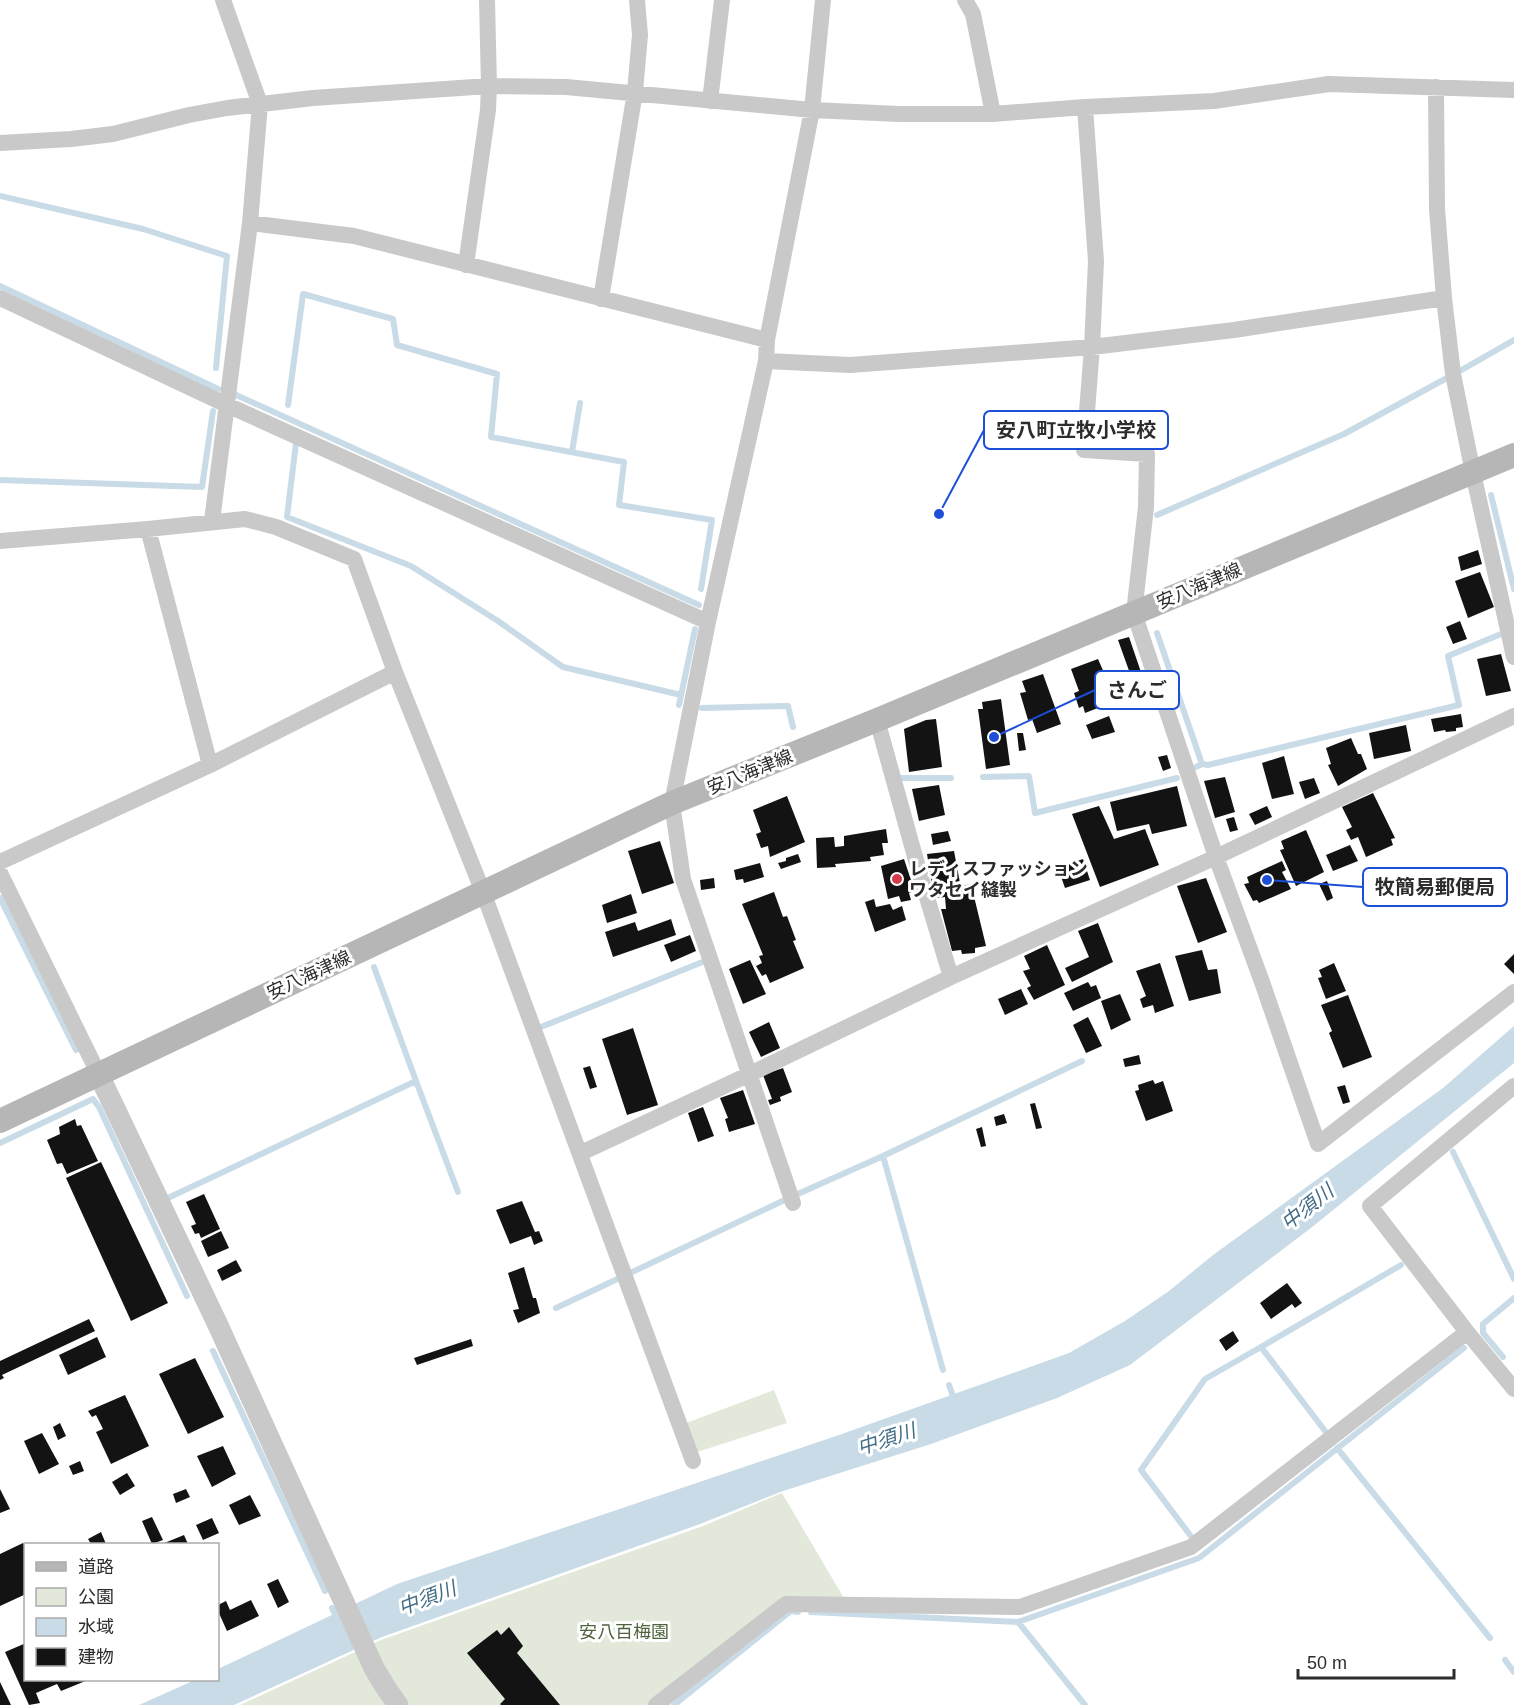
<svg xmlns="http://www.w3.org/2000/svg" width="1514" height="1705" viewBox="0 0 1514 1705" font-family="Helvetica,'Noto Sans JP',sans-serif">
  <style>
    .green { fill: #e2e9da }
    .water { fill: #c8dbe7 }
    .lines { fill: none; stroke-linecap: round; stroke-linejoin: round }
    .stream { stroke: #c8dbe7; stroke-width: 6 }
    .building { fill: #131313 }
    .minor { stroke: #c9c9c9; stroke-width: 16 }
    .tertiary { stroke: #c9c9c9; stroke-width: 21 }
    .secondary { stroke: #b6b6b6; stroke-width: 24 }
    .poi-dot { fill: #d53c4a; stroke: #fff; stroke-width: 2 }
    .labels { text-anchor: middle; stroke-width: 6; stroke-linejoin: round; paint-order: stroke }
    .street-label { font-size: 18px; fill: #2c2c2c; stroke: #fff }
    .poi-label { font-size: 18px; font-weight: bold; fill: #2c2c2c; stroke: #fff; text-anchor: start }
    .park-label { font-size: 18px; fill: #50633e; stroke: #fff }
    .water-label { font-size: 20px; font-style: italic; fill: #426c86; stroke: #fff }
    .leader { fill: none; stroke: #1d4ed8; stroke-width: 2 }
    .callout-dot { fill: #1d4ed8; stroke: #fff; stroke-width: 2 }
    .callout { fill: #fff; stroke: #1d4ed8; stroke-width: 2 }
    .callout-label { font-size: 20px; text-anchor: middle; font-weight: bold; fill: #2c2c2c }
  </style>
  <rect width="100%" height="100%" fill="#fff"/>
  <path class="green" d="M774,1390L787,1423L697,1452L686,1423Z
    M782,1493L845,1600L784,1599L647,1705H240L381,1640L703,1526Z"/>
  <path class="water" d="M1514,1026V1063L1311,1228L1130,1365L1057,1398L931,1444L783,1491L700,1524L382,1637L234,1705H139L195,1680H218V1669L397,1584L839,1435L1069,1353L1125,1321L1169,1291L1213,1255L1443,1088Z"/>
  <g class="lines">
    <path class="stream" d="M0,196L143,229L227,256L216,368
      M0,286L218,389
      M1458,372L1514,340
      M234,394L699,605
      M288,405L303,294L393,319L397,345L497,374L491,437L624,462L619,505L712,520L701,589
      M296,443L287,517L411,566L498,621L563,667L681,695
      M572,452L580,403
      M0,480L202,487L213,411
      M1491,495L1514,589
      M1157,515L1344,434L1445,379
      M1157,633L1202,764
      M679,705L695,629
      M702,708L788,706L793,727
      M1196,767L1202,764L1208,765L1459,705L1448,656L1501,634
      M983,777L1029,776L1035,813L1177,778
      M901,778H951
      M0,898L76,1050
      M541,1027L705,961
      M416,1081L458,1192
      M0,1143L93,1099L99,1107L187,1296
      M1453,1152L1514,1279
      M883,1156L1082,1061
      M170,1197L416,1081L374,967
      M556,1308L791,1197L883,1156L943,1370
      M213,1351L325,1591
      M1503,1357L1483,1333V1324L1514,1298
      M949,1385L954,1399
      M1325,1431L1261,1347L1401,1265
      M1337,1448L1490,1638
      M1190,1535L1141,1470L1205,1379L1261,1347
      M332,1608L338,1621
      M811,1612L1018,1622L1199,1558L1464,1348
      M1018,1622L1085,1705
      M1505,1660L1514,1672
      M674,1705L787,1614L791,1611L798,1612"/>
  </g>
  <path class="building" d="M1478,550L1482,564L1461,571L1458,557Z
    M1480,572L1494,607L1468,618L1455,581Z
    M1460,621L1467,639L1453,644L1446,627Z
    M1129,637L1142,675L1132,679L1118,640Z
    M1501,654L1511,691L1486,696L1477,659Z
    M1098,659L1109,684L1119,679L1126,697L1085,713L1083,706L1079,708L1074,693L1079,691L1071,669Z
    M1043,674L1061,724L1037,733L1032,719L1028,720L1020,693L1026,692L1022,681Z
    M1001,699L1010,765L986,769L978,709H983L982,702Z
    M1461,714L1463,727L1456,728V731L1446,732L1445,730L1434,732L1431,719Z
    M1109,716L1115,732L1092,739L1086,725Z
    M936,719L942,767L909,772L904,729L926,720Z
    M1406,725L1411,751L1374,759L1369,733Z
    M1017,733H1023L1026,750L1019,751Z
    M1351,738L1358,754H1361L1367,769L1338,786L1328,765L1331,764L1326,748Z
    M1167,755L1171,768L1163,771L1158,757Z
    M1284,756L1294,794L1272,799L1262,763Z
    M1225,777L1235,812L1215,818L1204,781Z
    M1314,778L1320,793L1305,799L1299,782Z
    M939,785L945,815L919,821L912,789Z
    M1177,786L1187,826L1152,834L1149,824L1117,831L1110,802Z
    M1373,793L1395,838L1391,839L1393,845L1366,857L1358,837L1351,840L1346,830L1352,827L1342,807Z
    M787,796L805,842L770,857L768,846L761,848L756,834L761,832L753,810Z
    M1099,806L1114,839L1145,829L1159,865L1100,887L1072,814Z
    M1267,806L1272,817L1255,825L1249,814Z
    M1234,817L1238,830L1230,832L1226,819Z
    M886,829L888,843H882L884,855L870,857L871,861L835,864L836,867L817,868L816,838L834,837L835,847L844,846V836Z
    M1306,830L1324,872L1296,886L1280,850L1284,849L1281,841Z
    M948,831L951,841L933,845L931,834Z
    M660,841L674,883L642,894L628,851Z
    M1350,845L1358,861L1333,871L1326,855Z
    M954,851L960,883L943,887L942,882L932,885L927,854Z
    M798,854L801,862L781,869L778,863L786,861V858Z
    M904,859L915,892L909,893L911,900L901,902L899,896L888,899L881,866Z
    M1083,859L1090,880L1065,888L1058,868Z
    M1282,861L1286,870L1282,872L1291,889L1259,903L1257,900L1253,901L1244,884L1249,883L1247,877Z
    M760,863L764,877L744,883L743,879L736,880L734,870Z
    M714,878L715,888L701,890L700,880Z
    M1206,878L1227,932L1198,943L1177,886Z
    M1327,881L1333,898L1327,901L1319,884Z
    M971,884L986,946L975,948V953L962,954L961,950L952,951L941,909H946L945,897L938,898L937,891Z
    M774,892L783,917L787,916L796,940L793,941L804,968L770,983L766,974L762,976L756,966L762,963L759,956L763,955L742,904Z
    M631,894L637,913L607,923L602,905Z
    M874,899L876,907L890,904L893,910L902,906L906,920L875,932L865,902Z
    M671,919L676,935L613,957L605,932L635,922L638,931Z
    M1098,923L1113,962L1072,982L1065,968L1089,957L1078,931Z
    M690,935L696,951L671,962L664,945Z
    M1047,945L1065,985L1034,1000L1027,988L1031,986L1023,971L1030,969L1024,956Z
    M1202,950L1208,970L1217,969L1221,993L1189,1001L1175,956Z
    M1514,954V974L1504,964Z
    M750,960L766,994L743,1004L729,969Z
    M1160,963L1174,1006L1155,1013L1153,1005L1143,1008L1140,999L1146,996L1136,971Z
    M1334,963L1346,991L1326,999L1318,978L1322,977L1319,970Z
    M1088,982L1091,987L1096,985L1101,998L1073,1011L1064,993Z
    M1021,989L1028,1004L1005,1015L998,999Z
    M1120,994L1131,1020L1111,1030L1101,1001Z
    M1348,995L1372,1057L1343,1068L1329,1033L1332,1031L1321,1005Z
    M1088,1017L1102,1046L1086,1053L1073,1025Z
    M769,1022L780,1048L761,1057L749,1032Z
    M633,1028L658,1105L627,1115L602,1039Z
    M1139,1055L1141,1064L1125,1067L1123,1059Z
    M590,1066L597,1087L590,1089L583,1068Z
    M783,1068L792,1092L780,1097L781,1101L770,1105L768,1100L772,1099L763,1075Z
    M1153,1080L1155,1084L1163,1081L1173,1111L1146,1121L1135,1091L1139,1090L1138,1085Z
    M1345,1085L1350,1102L1343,1104L1337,1087Z
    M743,1090L755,1124L729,1132L725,1119L728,1118L720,1098Z
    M1035,1103L1042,1128L1036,1129L1030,1104Z
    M703,1107L714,1136L698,1142L688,1113Z
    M1004,1114L1007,1123L996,1126L994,1117Z
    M75,1119L77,1126L81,1125L98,1161L67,1174L62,1163L57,1164L47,1140L60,1134L59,1127Z
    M982,1127L986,1146L981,1147L976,1129Z
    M101,1162L168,1303L131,1321L66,1178Z
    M204,1194L220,1229L201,1238L199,1233L195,1234L191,1226L196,1224L186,1202Z
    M522,1201L535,1232L539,1231L543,1241L534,1245L531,1236L510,1244L496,1210Z
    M221,1231L229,1248L208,1257L201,1241Z
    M236,1260L242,1271L222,1281L217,1270Z
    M524,1267L533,1298H536L540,1313L518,1323L513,1310L519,1309L508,1273Z
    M1287,1283L1302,1303L1295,1308L1292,1304L1271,1319L1260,1303Z
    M89,1319L95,1331L2,1375L4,1378L0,1380V1361Z
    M1233,1331L1239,1341L1226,1351L1219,1340Z
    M97,1337L106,1357L68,1375L59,1355Z
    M471,1339L473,1346L417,1365L414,1358Z
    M195,1358L224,1417L188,1434L159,1374Z
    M125,1395L149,1446L111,1464L96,1432L103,1429L96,1415L92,1417L88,1411Z
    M60,1423L66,1436L58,1440L53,1427Z
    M42,1433L59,1464L39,1474L24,1441Z
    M223,1446L236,1474L212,1487L197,1456Z
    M80,1461L84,1471L73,1475L69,1466Z
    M127,1473L135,1486L120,1495L112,1482Z
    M0,1489L10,1509L0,1513Z
    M186,1489L190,1497L176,1503L173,1494Z
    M250,1495L261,1516L239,1525L229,1505Z
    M152,1517L163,1540L152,1544L142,1521Z
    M212,1518L219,1533L203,1540L196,1525Z
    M101,1532L106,1544H91L88,1539Z
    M184,1535L188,1544H162Z
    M23,1543L26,1547V1594L0,1606V1554Z
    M278,1579L289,1602L278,1608L267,1584Z
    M251,1600L259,1616L227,1631L218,1611V1605L226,1601L230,1610Z
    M509,1627L523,1646L517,1653L560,1705H501L500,1704L505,1699L467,1653L497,1630L501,1635Z
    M26,1643V1680H88L61,1691L57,1684L36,1693L40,1703L29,1705L5,1652Z
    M0,1682L11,1705H0Z"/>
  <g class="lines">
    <path class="minor" d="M965,0L973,14L993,114
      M1436,87L1437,209L1444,298L1453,374L1473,473L1514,657
      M710,101L722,0
      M0,143L71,139L113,134L189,115L227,108L313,98L489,86L566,87L812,110L899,114H993L1085,107L1214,101L1329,84L1514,90
      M250,223L354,236L767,340
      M466,265L488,110L489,86L487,0
      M0,298L227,405L708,622
      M601,299L635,92L640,35L637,0
      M766,361L850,365L1092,347L1234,330L1444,298
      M212,521L250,223L260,104L223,0
      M148,529L210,765
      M0,541L148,529L245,519L276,527L354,559L395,672L483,892L693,1461
      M1514,716L1216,857L1262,982L1318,1144L1514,992
      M877,720L919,871L951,977
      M0,862L210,765L395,672
      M0,873L99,1075
      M1514,1086L1370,1206L1467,1332L1514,1389
      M581,1153L750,1074L951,977L1216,857L1134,613L1146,507L1147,454L1084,450L1092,347L1096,261L1085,107
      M793,1203L683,879L672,803L708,622L766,361L767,340L812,110L823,0
      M656,1705L786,1604L1020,1607L1191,1547L1467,1332"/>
    <path class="tertiary" d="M99,1075L217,1323L374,1668L386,1688L398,1705"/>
    <path class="secondary" d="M0,1121L672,803L877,720L1514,455"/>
  </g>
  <circle class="poi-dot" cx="897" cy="879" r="6"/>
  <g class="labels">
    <g class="street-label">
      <text transform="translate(1199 586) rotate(-23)" y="6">安八海津線</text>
      <text transform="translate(750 772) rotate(-22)" y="6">安八海津線</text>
      <text transform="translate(309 975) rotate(-25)" y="6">安八海津線</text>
    </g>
    <g class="poi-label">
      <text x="909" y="875">レディスファッション<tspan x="909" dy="21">ワタセイ縫製</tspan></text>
    </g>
    <g class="park-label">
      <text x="624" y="1638">安八百梅園</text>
    </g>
    <g class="water-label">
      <text transform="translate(1307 1207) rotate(-38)" y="7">中須川</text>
      <text transform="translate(886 1439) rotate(-18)" y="7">中須川</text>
      <text transform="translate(427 1598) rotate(-21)" y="7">中須川</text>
    </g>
  </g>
  <path class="leader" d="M939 514L984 430M994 737L1095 690M1267 880L1363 887"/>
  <g class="callout-dot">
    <circle cx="939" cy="514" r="6"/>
    <circle cx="994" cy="737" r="6"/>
    <circle cx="1267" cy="880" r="6"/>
  </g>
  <g class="callout">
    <rect x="984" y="411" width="184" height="38" rx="6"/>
    <rect x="1095" y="671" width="84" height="38" rx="6"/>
    <rect x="1363" y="868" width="144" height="38" rx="6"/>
  </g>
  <g class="callout-label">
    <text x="1076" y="437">安八町立牧小学校</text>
    <text x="1137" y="697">さんご</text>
    <text x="1435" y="894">牧簡易郵便局</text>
  </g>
  <rect x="24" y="1543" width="195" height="138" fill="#ffffff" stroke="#ababab" stroke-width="1.5"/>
  <rect x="36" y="1562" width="30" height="9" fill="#b6b6b6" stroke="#ababab" stroke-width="1.5"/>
  <text x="78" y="1573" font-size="18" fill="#2c2c2c">道路</text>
  <rect x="36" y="1588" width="30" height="18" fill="#e2e9da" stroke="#ababab" stroke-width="1.5"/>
  <text x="78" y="1603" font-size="18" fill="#2c2c2c">公園</text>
  <rect x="36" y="1618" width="30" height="18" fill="#c8dbe7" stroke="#ababab" stroke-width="1.5"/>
  <text x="78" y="1633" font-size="18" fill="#2c2c2c">水域</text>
  <rect x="36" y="1648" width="30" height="18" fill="#131313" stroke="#ababab" stroke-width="1.5"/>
  <text x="78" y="1663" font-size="18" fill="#2c2c2c">建物</text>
  <path d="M1298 1669v9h156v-9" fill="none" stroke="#2c2c2c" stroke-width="3"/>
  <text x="1307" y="1669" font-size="18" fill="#2c2c2c" stroke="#ffffff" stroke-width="4.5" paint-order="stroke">50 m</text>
</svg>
